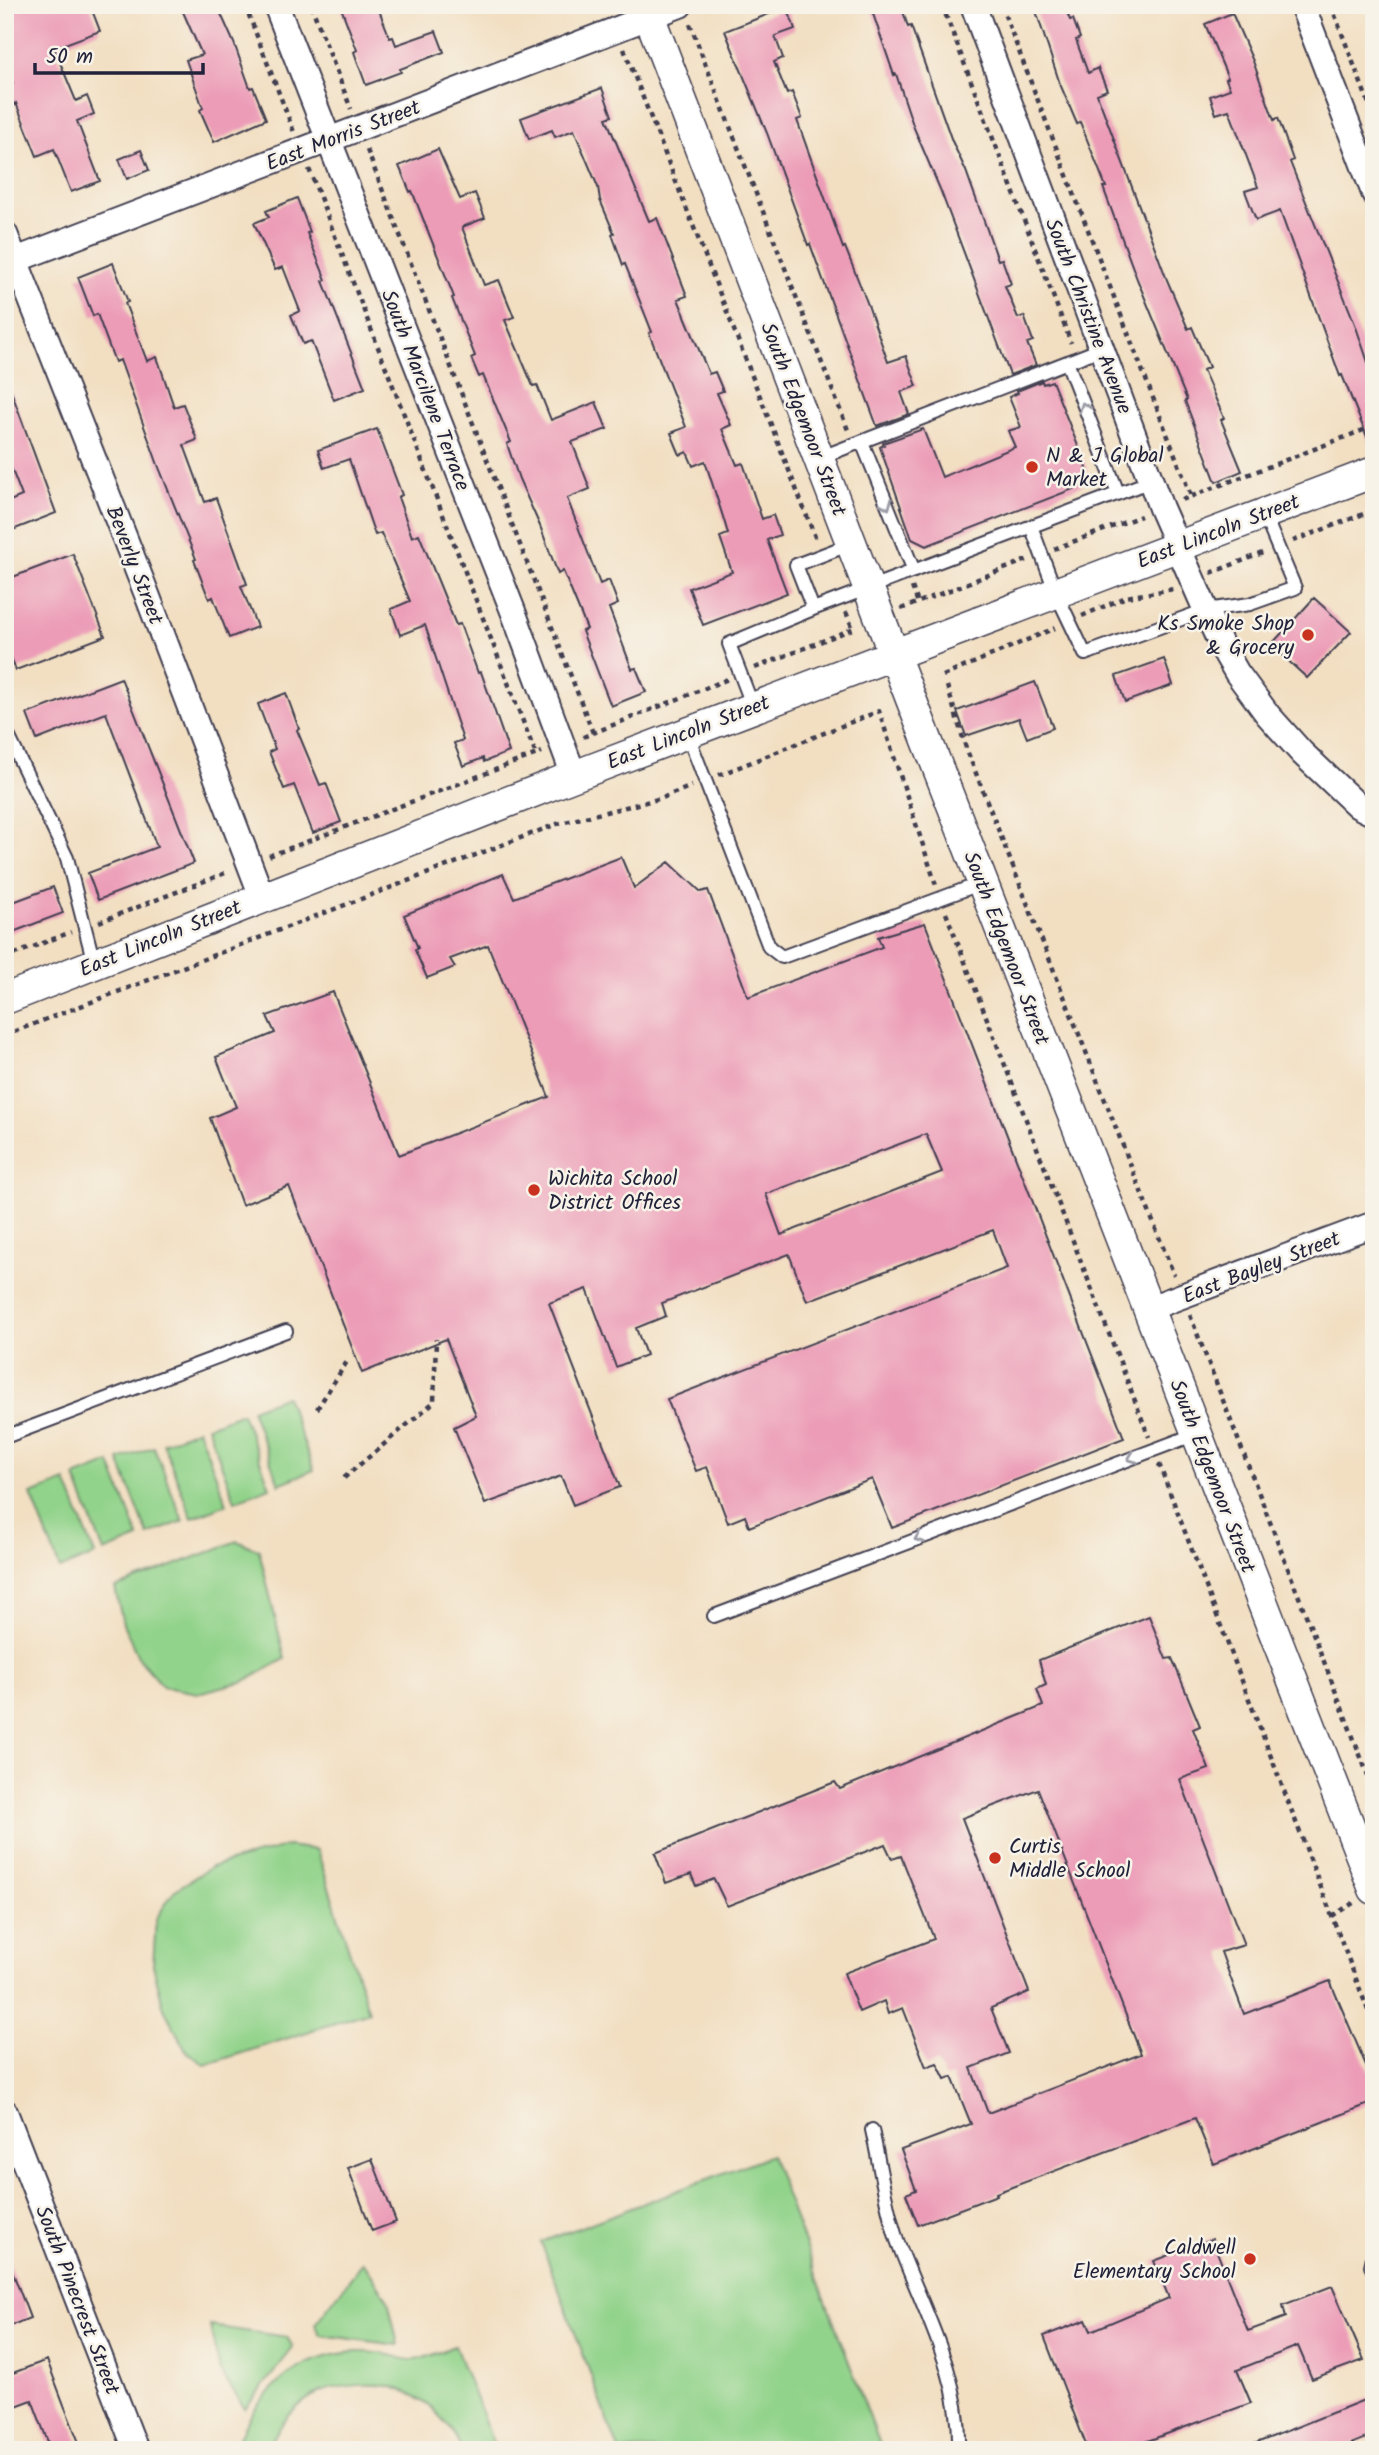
<svg xmlns="http://www.w3.org/2000/svg" width="1379" height="2455" viewBox="0 0 1379 2455" font-family="Kalam,sans-serif">
  <style>
    .pitch { fill: #91d38a; stroke: #5a7a62; stroke-width: 2 }
    .building { fill: #ec9cb7; fill-rule: evenodd }
    .lines { fill: none; stroke-linecap: round; stroke-linejoin: round }
    .service-casing { stroke: #413e4f; stroke-width: 16 }
    .minor-casing { stroke: #413e4f; stroke-width: 28 }
    .tertiary-casing { stroke: #413e4f; stroke-width: 33 }
    .path { stroke: #413e4f; stroke-width: 4.5; stroke-dasharray: 5 5; stroke-linecap: butt }
    .service { stroke: #fff; stroke-width: 12 }
    .minor { stroke: #fff; stroke-width: 24 }
    .tertiary { stroke: #fff; stroke-width: 30 }
    .oneway { stroke: #9c9ca7 }
    .poi-dot { fill: #c8321e; stroke: #f7f3e8; stroke-width: 2.5 }
    .labels { text-anchor: middle; stroke-width: 5; stroke-linejoin: round; paint-order: stroke }
    .street-label { font-size: 21px; fill: #22223b; stroke: #f7f3e8 }
    .poi-label { font-size: 21px; fill: #22223b; stroke: #f7f3e8; text-anchor: start }
  </style>
  <rect width="100%" height="100%" fill="#f7f3e8"/>
  <filter id="ink" filterUnits="userSpaceOnUse"><feTurbulence type="fractalNoise" baseFrequency=".0143" numOctaves="2"/><feDisplacementMap in="SourceGraphic" scale="14" xChannelSelector="R" yChannelSelector="G"/><feConvolveMatrix kernelMatrix="1 2 1 2 8 2 1 2 1" color-interpolation-filters="sRGB"/></filter>
  <filter id="wash" filterUnits="userSpaceOnUse"><feTurbulence type="fractalNoise" baseFrequency=".00686" numOctaves="4" result="noise"/><feDisplacementMap in="SourceGraphic" scale="28" xChannelSelector="R" yChannelSelector="G"/><feGaussianBlur stdDeviation="1.57" result="paint"/><feColorMatrix in="noise" values="0 0 0 0 0 0 0 0 0 0 0 0 0 0 0 0 0 1.4 0 .05"/><feComposite in="paint" operator="in"/></filter>
  <g filter="url(#wash)">
    <rect width="100%" height="100%" fill="#f2dfc2"/>
    <path class="pitch" d="M286,1396L314,1470L279,1484L251,1409Z
      M242,1413L270,1487L235,1501L207,1426Z
      M198,1429L227,1504L192,1518L163,1443Z
      M154,1447L183,1521L148,1535L119,1460Z
      M110,1463L139,1538L104,1552L75,1477Z
      M66,1481L95,1555L60,1569L31,1494Z
      M237,1541L259,1550L285,1659L245,1681L198,1693L164,1687L139,1659L123,1624L115,1588Z
      M288,1846L317,1850L369,2012L205,2065L187,2052L164,2009L153,1965L156,1919L174,1891L211,1867Z
      M771,2155L882,2450H619L541,2242Z
      M363,2262L388,2300L398,2345L321,2335L315,2324Z
      M210,2326L287,2337L293,2348L245,2409L220,2371Z
      M455,2346L496,2450H462C451,2423 425,2397 396,2388C378,2382 339,2385 321,2392C295,2402 279,2427 266,2450H233C255,2399 288,2360 346,2353C358,2351 376,2352 389,2355C397,2356 407,2361 415,2360C428,2358 443,2350 455,2346Z"/>
    <g id="blocks">
      <path class="building" d="M5,5H90L100,31L54,48L76,101L87,96L94,114L77,121L100,181L71,192L54,149L37,156L16,103L14,105L6,86L13,83L5,63Z
        M180,5H217L234,43L250,88L253,87L266,119L214,142L200,110L203,108L186,60L202,55Z
        M340,5H377L390,38L393,37L396,45L436,31L444,52L400,69L401,72L366,85L354,52L357,50Z
        M870,5H901L908,27L911,26L952,141L966,171L998,260L1002,259L1011,284L1005,286L1018,318L1024,316L1033,341L1027,343L1036,365L1010,375L940,189L914,128L896,74L894,75Z
        M1034,5H1064L1070,20L1073,19L1080,38L1076,40L1088,73L1098,68L1107,90L1097,94L1167,280L1188,329L1192,327L1209,367L1203,370L1224,418L1221,420L1242,471L1216,482L1185,401L1187,400L1137,279L1103,187H1106L1080,122L1077,124L1060,84Z
        M787,7L795,29L775,36L783,58L774,62L787,94L792,92L802,118L797,120L843,248L845,247L868,305L888,362L906,356L917,386L901,392L909,414L877,426L810,244L808,245L767,133L725,31Z
        M1232,13L1253,61L1274,120L1278,118L1293,160L1290,162L1355,324L1374,380V454L1342,375L1340,376L1280,211L1256,220L1245,191L1258,187L1229,110L1216,114L1210,96L1230,89L1226,79L1228,78L1205,24Z
        M602,88L612,116L606,118L649,221L657,218L687,296L678,299L709,374L715,372L723,391L717,393L731,425L722,429L737,465L743,463L762,519L773,515L780,535L767,540L787,593L703,625L689,588L732,572L720,537L728,534L724,520L705,461L693,466L687,452L680,455L671,433L686,427L649,333L652,332L625,264L623,265L612,234L614,233L600,200L598,187L574,130L555,137L552,130L529,139L521,118Z
        M438,149L460,199L475,193L485,218L462,227L484,285L499,280L514,317L505,320L533,386L537,385L551,420L596,402L607,429L572,442L590,489L567,498L600,584L609,580L618,604L609,608L632,669L636,668L646,692L611,706L582,631L587,629L563,571L558,574L540,526L519,479L507,444L511,442L483,375L479,377L471,358L475,356L452,298L454,297L412,191L410,192L399,166Z
        M141,150L149,170L127,179L119,159Z
        M297,198L310,232L307,233L326,280L323,281L365,388L334,400L311,341L303,344L291,315L300,311L283,267L275,270L254,223L269,217L266,211Z
        M113,263L128,302L125,303L147,361L157,357L174,407L183,404L197,440L184,445L205,502L216,498L247,584L241,586L257,627L229,638L213,597L209,599L194,560L196,559L158,465L120,360L115,362L97,314L93,316L78,277Z
        M7,380L56,513L5,533V503L22,496L5,452Z
        M1042,381L1043,384L1052,381L1088,471L1081,486L926,546L912,539L880,447L884,445L883,443L923,429L942,477L1015,447L1008,431L1021,427L1009,397L1018,393L1017,391Z
        M377,429L402,495L398,497L412,537L419,534L456,625L460,624L478,673L481,672L509,752L484,762L483,758L463,766L454,743L463,740L425,625L400,635L391,609L410,601L381,533L375,535L349,459L324,468L318,450Z
        M73,554L105,636L16,670L5,642V580Z
        M1314,598L1351,632L1307,678L1271,645Z
        M1164,659L1173,685L1125,702L1116,676Z
        M121,678L194,863L98,900L88,873L157,847L106,713L37,740L27,714Z
        M1035,682L1053,728L1027,738L1019,718L966,736L957,711Z
        M286,693L299,729L297,730L320,785L326,783L341,822L313,833L294,785L284,789L269,752L275,749L258,704Z
        M621,857L634,888L669,862L701,892L708,890L748,997L882,947L878,937L925,923L1124,1438L892,1528L872,1479L749,1527L745,1516L728,1523L707,1467L696,1471L667,1399L1007,1268L993,1230L807,1301L789,1254L662,1303L666,1316L636,1328L646,1355L616,1367L587,1289L549,1303L620,1487L573,1505L561,1476L485,1504L454,1427L476,1416L446,1339L362,1373L289,1186L242,1205L210,1118L236,1107L216,1057L275,1033L267,1016L333,992L399,1155L549,1097L488,945L450,959L455,967L427,978L415,950L418,948L404,915L503,874L514,898ZM926,1134L942,1172L781,1235L766,1194Z
        M53,887L63,913L5,935V905Z
        M1149,1616L1166,1659L1172,1658L1200,1726L1193,1729L1209,1769L1180,1779L1244,1945L1221,1952L1244,2014L1330,1981L1374,2084V2102L1214,2164L1195,2118L996,2193L997,2195L918,2225L906,2194L916,2190L901,2150L971,2124L952,2077L945,2079L937,2063L926,2067L903,2008L888,2014L884,2001L859,2012L844,1973L934,1939L901,1856L892,1859L885,1844L727,1906L714,1879L696,1886L691,1874L666,1883L655,1853L835,1782L840,1789L1043,1706L1037,1689L1046,1685L1039,1660ZM1038,1789L1141,2054L988,2113L971,2068L1009,2053L991,2008L1029,1992L962,1818Z
        M372,2159L396,2222L372,2231L348,2168Z
        M1212,2239L1248,2331L1286,2317L1283,2305L1332,2286L1364,2360L1312,2379L1298,2346L1237,2370L1251,2403L1134,2446L1135,2450H1088L1044,2336L1086,2320L1091,2331L1169,2298L1154,2261Z
        M7,2257L30,2318L5,2328V2258Z
        M47,2360L64,2405L82,2450H51L32,2400L5,2410V2376Z
        M1374,2396V2435L1336,2450H1239Z"/>
    </g>
  </g>
  <g filter="url(#ink)">
    <use href="#blocks" fill-opacity="0" stroke="#413e4f" stroke-width="2"/>
    <g class="lines">
      <defs>
        <path id="service" d="M1067,362L1118,493
          M862,442L914,571
          M819,458L1101,349
          M1031,526L1056,593L1085,654L1206,610L1250,604L1295,588L1264,514
          M813,609L1151,481
          M753,707L729,644L813,609L796,565L851,544
          M5,729L67,858L94,963
          M687,733L769,947L782,957L982,883
          M5,1437L286,1331
          M714,1616L1196,1434
          M872,2130C880,2165 885,2205 897,2240C922,2308 962,2376 959,2450
          M1374,2253L1371,2266L1374,2272"/>
        <path id="minor" d="M276,5L513,611L574,776
          M973,5L1161,508L1222,647L1237,673L1268,715L1302,753L1358,806L1374,814
          M1302,5L1374,193
          M5,234L146,592L262,897
          M5,264L680,5
          M1147,1309L1374,1224
          M5,2112L136,2450"/>
        <path id="tertiary" d="M645,5L911,699L1374,1889
          M5,999L574,776L1374,472"/>
      </defs>
      <use href="#service" class="service-casing"/>
      <use href="#minor" class="minor-casing"/>
      <use href="#tertiary" class="tertiary-casing"/>
      <path class="path" d="M245,5L294,132
        M311,5L351,109
        M942,5L1071,343
        M1001,5L1191,496
        M1331,5L1374,117
        M690,24L848,430
        M624,49L817,542
        M367,150L593,733
        M309,169L536,755
        M1182,500L1374,426
        M1293,541L1374,510
        M1054,549L1141,516
        M1211,573L1265,552
        M912,587L918,603
        M901,609L1027,560
        M846,612L853,629
        M1082,616L1126,597L1174,589
        M755,668L857,627
        M943,676L1055,628
        M947,686L966,748L1174,1275
        M583,737L728,679
        M719,775L879,711L936,885
        M269,856L542,752
        M946,913L1149,1437
        M99,922L228,872
        M5,958L71,932
        M5,1035L557,824L662,798L692,786
        M1190,1315L1374,1791
        M317,1409L348,1360
        M1159,1464L1374,2026
        M344,1478L434,1402L436,1339
        M1332,1916L1355,1902"/>
      <use href="#service" class="service"/>
      <use href="#minor" class="minor"/>
      <use href="#tertiary" class="tertiary"/>
    </g>
    <defs><path id="oneway-chevron" d="M-2-3.5L2.5 0L-2 3.5" fill="none" stroke-width="1.6" stroke-linecap="round" stroke-linejoin="round" transform="scale(1.75)"/></defs>
    <g class="oneway">
      <use href="#oneway-chevron" transform="translate(1084 407) rotate(-111)"/>
      <use href="#oneway-chevron" transform="translate(887 505) rotate(68)"/>
      <use href="#oneway-chevron" transform="translate(1132 1458) rotate(159)"/>
      <use href="#oneway-chevron" transform="translate(919 1538) rotate(159)"/>
    </g>
  </g>
  <g class="poi-dot">
    <circle cx="1032" cy="467" r="7"/>
    <circle cx="1308" cy="635" r="7"/>
    <circle cx="534" cy="1190" r="7"/>
    <circle cx="995" cy="1858" r="7"/>
    <circle cx="1250" cy="2259" r="7"/>
  </g>
  <g class="labels">
    <g class="street-label">
      <text transform="translate(343 135) rotate(-21)" y="7">East Morris Street</text>
      <text transform="translate(1089 316) rotate(69)" y="7">South Christine Avenue</text>
      <text transform="translate(426 390) rotate(69)" y="7">South Marcilene Terrace</text>
      <text transform="translate(804 419) rotate(69)" y="7">South Edgemoor Street</text>
      <text transform="translate(1218 531) rotate(-21)" y="7">East Lincoln Street</text>
      <text transform="translate(135 565) rotate(69)" y="7">Beverly Street</text>
      <text transform="translate(688 732) rotate(-21)" y="7">East Lincoln Street</text>
      <text transform="translate(160 938) rotate(-22)" y="7">East Lincoln Street</text>
      <text transform="translate(1007 948) rotate(69)" y="7">South Edgemoor Street</text>
      <text transform="translate(1261 1267) rotate(-21)" y="7">East Bayley Street</text>
      <text transform="translate(1213 1476) rotate(69)" y="7">South Edgemoor Street</text>
      <text transform="translate(78 2300) rotate(69)" y="7">South Pinecrest Street</text>
    </g>
    <g class="poi-label">
      <text x="1046" y="462">N &amp; J Global<tspan x="1046" dy="24">Market</tspan></text>
      <text x="1294" y="630" text-anchor="end">Ks Smoke Shop<tspan x="1294" dy="24">&amp; Grocery</tspan></text>
      <text x="548" y="1185">Wichita School<tspan x="548" dy="24">District Offices</tspan></text>
      <text x="1009" y="1853">Curtis<tspan x="1009" dy="24">Middle School</tspan></text>
      <text x="1236" y="2254" text-anchor="end">Caldwell<tspan x="1236" dy="24">Elementary School</tspan></text>
    </g>
  </g>
  <rect width="1379" height="2455" fill="none" stroke="#f7f3e8" stroke-width="28"/>
  <path d="M35 63v10h168v-10" fill="none" stroke="#22223b" stroke-width="3.5"/>
  <text x="46" y="63" font-size="21" fill="#22223b" stroke="#f7f3e8" stroke-width="5" paint-order="stroke">50 m</text>
</svg>
